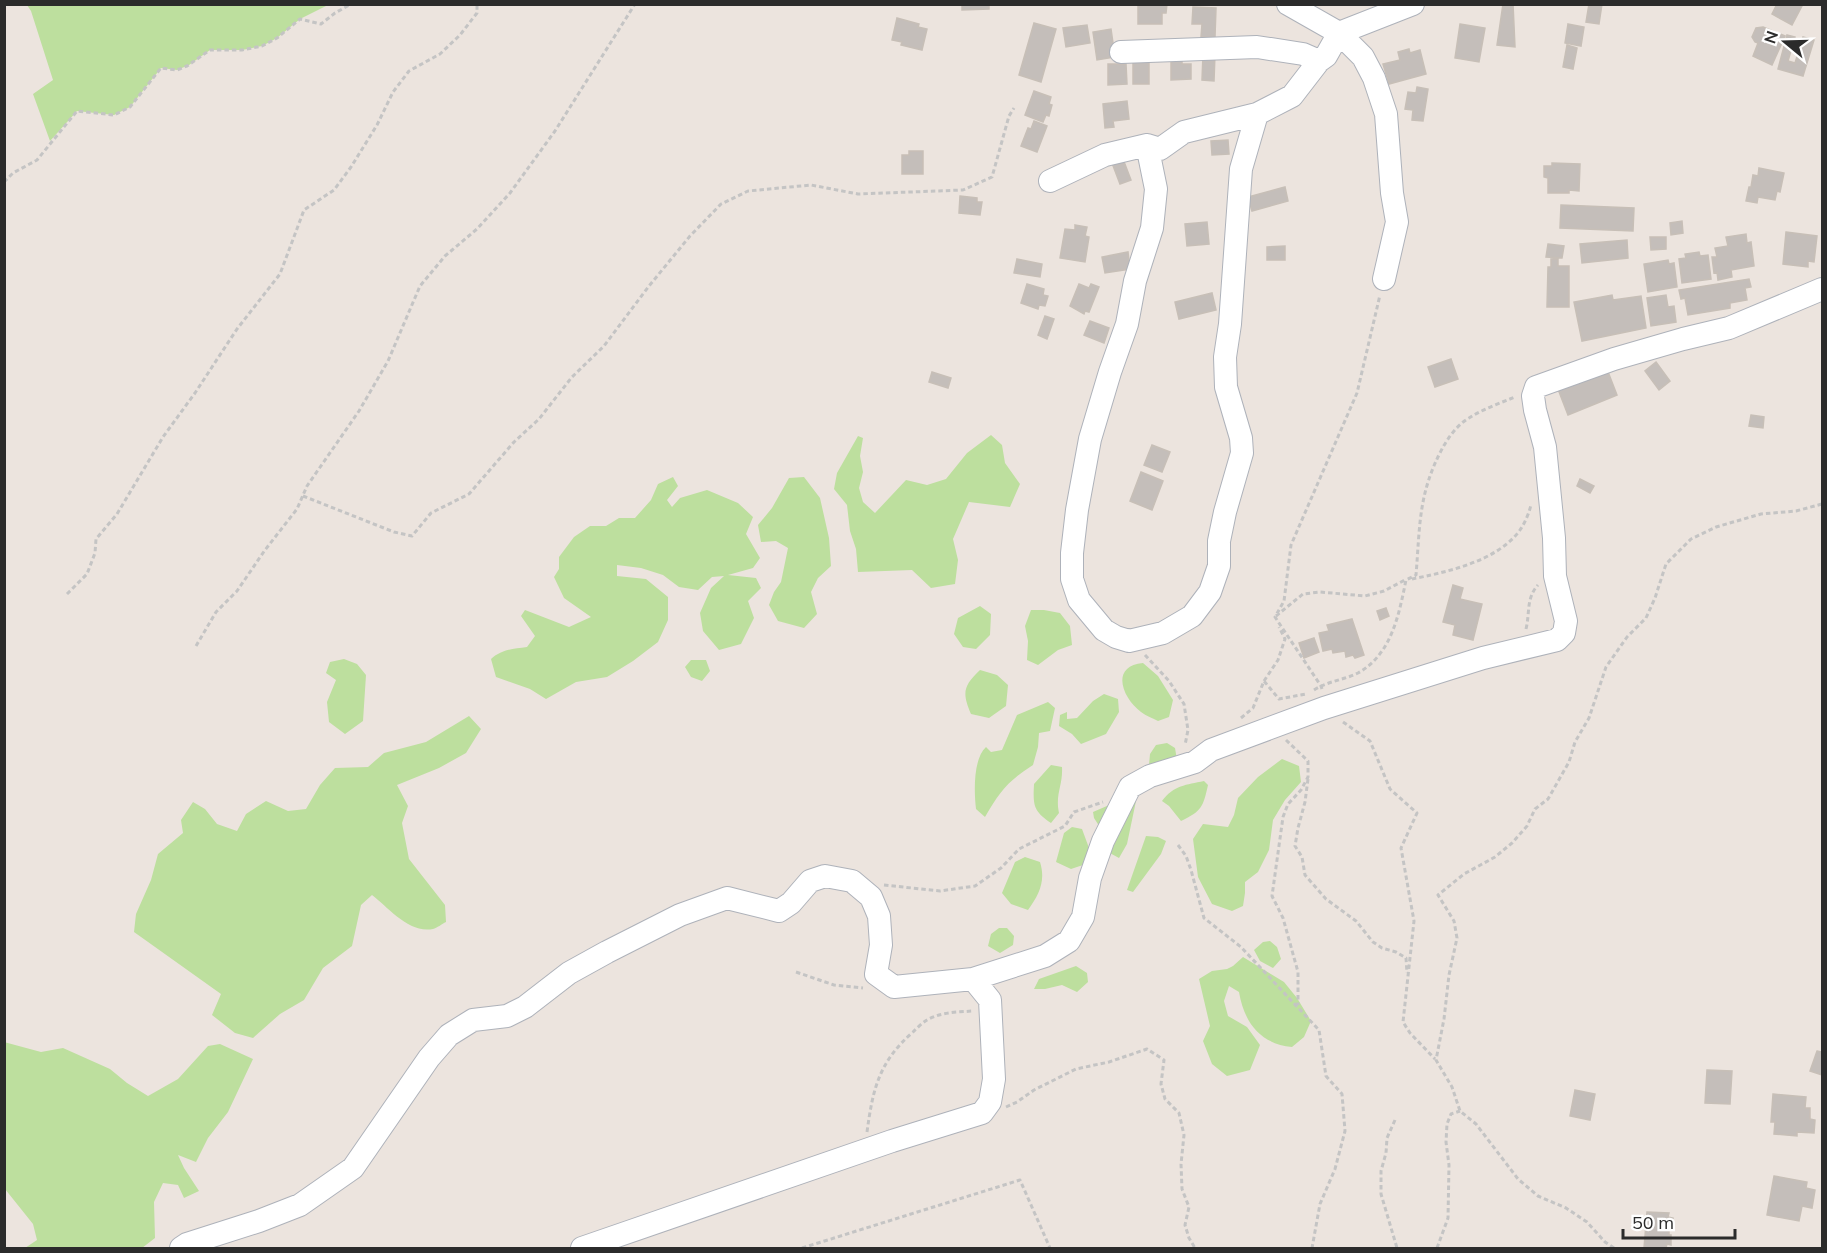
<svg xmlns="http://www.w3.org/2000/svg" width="1827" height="1253" viewBox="0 0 1827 1253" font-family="Mulish,sans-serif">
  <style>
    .green { fill: #bddf9e }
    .building { fill: #c4beba; stroke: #c7bfb7; stroke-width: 1.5 }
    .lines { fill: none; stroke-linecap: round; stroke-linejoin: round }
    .minor-casing { stroke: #aeb2ba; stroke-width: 24 }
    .path { stroke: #c4c4c4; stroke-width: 3; stroke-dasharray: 4.5 3; stroke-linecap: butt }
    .minor { stroke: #fff; stroke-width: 22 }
  </style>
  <rect width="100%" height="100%" fill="#ece4de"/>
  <path class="green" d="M27,5H328L300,19L277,38L262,46L242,50H210L189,65L177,70L161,68L130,107L114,115L77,111L50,141L33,94L53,80L31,11Z
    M991,435L1002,445L1005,463L1020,484L1010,507L969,502L953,539L958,560L955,584L931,588L912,570L858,572L856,549L850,531L847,505L834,489L837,473L858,436L863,438L860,456L863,472L859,488L863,502L875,513L906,480L927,485L946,479L967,453Z
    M673,477L678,486L667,500L672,507L680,498L707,490L738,503L753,517L746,534L760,558L753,568L728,575L756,578L761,588L748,601L754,618L741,644L719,650L703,631L700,613L711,588L724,576L712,577L698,590L679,587L663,575L641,568L617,565V576L646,579L668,597V620L658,642L633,661L607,677L576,682L546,699L530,689L496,677L491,659C502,649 513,649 527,647L535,636L521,616L525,610L569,627L591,617L564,598L554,577L559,569V557L574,537L590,526H606L619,518H635L651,500L658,484Z
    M804,477L820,498L829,538L831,566L818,578L811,592L817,614L804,628L778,621L769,605L774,592L781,582L788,548L776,541L761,542L758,525L772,508L789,478Z
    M980,606L991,614L990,635L976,649L963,647L954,634L958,618Z
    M1031,610H1044L1060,613L1070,626L1072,645L1058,650L1038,665L1027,660L1028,641L1025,626Z
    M344,659L357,664L366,675L363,721L345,734L329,722L327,702L336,680L326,673L330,662Z
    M691,660H706L710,671L702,681L691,677L685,667Z
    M1143,663L1158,676L1173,700L1169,717L1158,721C1153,718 1146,716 1141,712C1122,698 1110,666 1143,663Z
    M980,670L997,675L1008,685L1006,706L989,718L971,714C962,693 963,686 980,670Z
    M1104,694L1118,699L1119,712L1106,734L1081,744L1072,734L1059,726L1060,715L1067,712V719L1077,718L1093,701Z
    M1048,702L1055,708L1050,731L1039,733L1038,747L1033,765C1008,781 1000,791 985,817L976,809C974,792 973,759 986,747L991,752L1002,750L1017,715Z
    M469,716L481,729L466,753L439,768L397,785L408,806L402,823L409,859L445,905L446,922C442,924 437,928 433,929C409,934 388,907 372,895L361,905L352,946L323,968L304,1000L280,1014L253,1038L235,1033L212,1015L221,994L134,932L136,914L151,880L158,854L183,833L181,820L193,802L205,809L217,824L237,831L246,814L266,801L288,811L306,809L320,785L335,768L368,767L384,753L426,742Z
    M1167,743L1175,748L1177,760L1149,765L1150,754L1156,745Z
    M1282,759L1299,766L1301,782L1285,800L1273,820L1269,850L1258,872L1245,882V893L1243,906L1232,911L1212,904L1198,877L1193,839L1203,824L1228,827L1234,815L1238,798L1258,777Z
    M1051,765L1062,767C1063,786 1055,794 1059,813L1051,823C1033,811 1033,805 1034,784Z
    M1204,781L1208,785C1203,807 1202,811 1181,821L1169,806L1162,801C1174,785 1186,785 1204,781Z
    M1130,796L1136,801L1127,844L1119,858L1095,845L1105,835L1094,818L1093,812Z
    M1072,827L1082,829L1089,848L1083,865L1071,869L1056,862L1064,833Z
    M1146,836L1158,837L1166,841L1161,854L1133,892L1127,890Z
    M1025,857L1040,862C1046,881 1039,895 1028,910L1011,904L1002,893L1015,862Z
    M999,928H1007L1014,936L1013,945L1000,953L988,946L991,934Z
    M1270,941L1277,947L1281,959L1273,968L1260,961L1254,950L1263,942Z
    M1243,957L1284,982L1297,998L1311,1021L1304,1037L1292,1047C1260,1044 1244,1022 1239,992L1229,986L1224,1001L1228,1016L1247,1027L1260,1045L1250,1070L1227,1076L1212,1064L1203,1041L1210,1026L1199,979L1212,971L1227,969L1233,966Z
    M1076,966L1087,973L1088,982L1077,992L1062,985L1045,989H1034L1039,979Z
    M4,1042L41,1052L63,1048L110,1069L127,1083L148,1096L178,1079L208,1046L220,1044L253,1059L228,1112L208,1138L196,1162L178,1155L184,1168L199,1191L184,1198L178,1185L163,1183L154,1202L155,1238L142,1248H25L37,1240L33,1224L5,1189Z"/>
  <path class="building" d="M962,4H989V9L962,10Z
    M1138,4H1167L1166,13H1162V24H1138Z
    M1503,4H1513L1515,47L1497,45Z
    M1589,4H1602L1599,24L1586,22Z
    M1777,4H1803L1792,25L1772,14Z
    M1193,7L1216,8L1215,37H1201L1202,24H1192Z
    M897,18L919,24L918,27L927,29L922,50L901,45L902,42L892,40Z
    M1034,23L1056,29L1041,82L1019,75Z
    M1460,24L1485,28L1479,62L1455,58Z
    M1568,24L1584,27L1581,46L1565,43Z
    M1087,25L1090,43L1066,47L1063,28Z
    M1763,27L1785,36L1772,65L1753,56L1758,43L1755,42L1752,37L1756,28Z
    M1111,29L1115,57L1097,60L1093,32Z
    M1787,35L1795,37L1788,61L1795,63L1803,37L1814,40L1803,76L1778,69Z
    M1567,45L1577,48L1573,69L1563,67Z
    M1409,49L1410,53L1420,50L1426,74L1389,84L1383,64L1400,60L1398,52Z
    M1203,54H1215L1214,81L1202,80Z
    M1171,59H1182V64H1191V79L1171,80Z
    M1133,62H1149V84H1133Z
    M1108,64H1126L1127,84L1108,85Z
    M1417,87L1428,89L1423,121L1412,120L1413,110L1405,109L1408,92L1416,93Z
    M1034,91L1051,97L1049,104L1052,105L1049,116L1046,115L1043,122L1025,115Z
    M1127,101L1129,119L1113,121L1114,127L1105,128L1103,104Z
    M1034,121L1047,126L1037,152L1021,146L1028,128L1031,129Z
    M1228,140L1229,154L1212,155L1211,141Z
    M909,151H923V174H902V155H909Z
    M1123,159L1131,180L1120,184L1112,163Z
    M1552,163L1580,164L1579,191L1569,190V193H1548V178L1544,177V166H1552Z
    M1759,168L1784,173L1780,192L1777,191L1775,200L1758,197L1757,203L1746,201L1749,187H1751L1753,175L1758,176Z
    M1285,187L1288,201L1252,211L1248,197Z
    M960,196L977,198V202H982L980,215L959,213Z
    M1561,205L1634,208L1633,231L1560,228Z
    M1682,221L1683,233L1671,235L1670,223Z
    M1207,222L1209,244L1187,246L1185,224Z
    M1075,225L1087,227L1085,236L1089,237L1085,262L1060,258L1065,229L1075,230Z
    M1786,232L1817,236L1814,262L1808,261V267L1783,264Z
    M1746,234L1747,243L1751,242L1754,266L1731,270L1732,277L1718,280L1717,272L1714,273L1712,257H1717L1715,248L1728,246L1726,237Z
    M1650,237H1666V249L1651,250Z
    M1627,240L1628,258L1582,263L1580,244Z
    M1548,244L1564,246L1562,258L1546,257Z
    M1285,246V260H1267V247Z
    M1128,252L1130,269L1105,273L1102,257Z
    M1699,252L1700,256L1708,255L1711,279L1682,283L1679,259L1686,258L1685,254Z
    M1017,259L1042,264L1040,277L1014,273Z
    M1551,259H1558V266H1569V307H1547L1548,267H1551Z
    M1668,260L1669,264L1674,263L1677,287L1648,292L1644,264Z
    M1749,279L1751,287L1745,288L1747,300L1730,303V308L1688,315L1685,298L1681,299L1679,290Z
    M1027,284L1044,289L1043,295L1048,296L1045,306L1039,305L1038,309L1021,303Z
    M1079,284L1089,288L1091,284L1099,287L1089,312L1085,311L1084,314L1070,306Z
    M1212,293L1216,310L1179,319L1175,302Z
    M1612,295L1613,300L1641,296L1646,328L1582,341L1574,302Z
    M1666,295L1668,307L1674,306L1676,322L1651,326L1647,298Z
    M1045,316L1054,319L1047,339L1038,335Z
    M1090,321L1109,328L1104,343L1084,335Z
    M1451,359L1458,379L1435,387L1428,367Z
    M1656,362L1670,381L1659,390L1645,371Z
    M1605,364L1617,395L1568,415L1556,384Z
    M932,372L951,378L948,388L929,382Z
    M1751,415L1764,417L1763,428L1749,426Z
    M1152,445L1170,452L1162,472L1144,465Z
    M1141,472L1163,481L1152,510L1130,501Z
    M1580,479L1594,486L1590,493L1577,486Z
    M1453,585L1463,588L1460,599L1482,604L1473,640L1453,635L1455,625L1443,622Z
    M1386,608L1389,616L1380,620L1377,611Z
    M1352,619L1364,655L1355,658L1353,655L1346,657L1345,651L1333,653L1332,649L1323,651L1319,633L1329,631L1327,625Z
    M1314,638L1319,652L1304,658L1299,643Z
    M1817,1051L1822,1052V1075L1810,1071Z
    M1707,1070L1732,1071L1730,1104L1705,1103Z
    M1575,1090L1595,1094L1590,1120L1570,1116Z
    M1773,1094L1806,1097L1805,1108H1810V1119L1815,1120L1814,1133L1797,1132V1136L1774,1134L1775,1122H1771Z
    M1774,1176L1807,1182L1806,1188L1815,1190L1812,1208L1802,1206L1799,1221L1767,1215Z
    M1647,1212L1669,1213L1668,1217L1673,1218L1672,1226L1669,1225V1235H1671V1245L1667,1244L1666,1248H1644Z"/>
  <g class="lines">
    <defs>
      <path id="minor" d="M1288,4L1339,33L1413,4
        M1121,52L1257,47L1303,54L1319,61
        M1147,145L1156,189L1152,228L1135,281L1127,324L1110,372L1090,439L1077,510L1072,553V579L1079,600L1104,630L1116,637L1129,641L1163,633L1192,616L1210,592L1219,566V541L1225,512L1242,453L1241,438L1226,387L1225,357L1230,324L1241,169L1257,114L1292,96L1319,61L1326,56L1339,33L1363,57L1374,78L1386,114L1392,193L1397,222L1384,279
        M1050,181L1105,155L1147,145L1160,149L1184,132L1257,114
        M181,1248L187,1244L259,1221L300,1205L353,1168L429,1058L449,1035L473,1020L507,1016L525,1007L569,973L607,952L680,915L727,898L779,911L791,903L810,881L825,876L852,881L871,897L879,916L881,945L876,974L894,987L973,979L1045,956L1069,941L1083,917L1090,878L1103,841L1130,787L1150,776L1195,762L1211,750L1324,708L1483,658L1557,640L1564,633L1566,621L1555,576L1554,538L1545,447L1535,410L1533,396L1536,387L1614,359L1683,339L1729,328L1822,289
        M582,1248L892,1141L982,1113L990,1102L994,1079L990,1000L973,979"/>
    </defs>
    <use href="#minor" class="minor-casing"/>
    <path class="path" d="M4,182L13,173L37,160L77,111L114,115L130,107L161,68L177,70L187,66L210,50H242L262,46L277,38L300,19L321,24L335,13L351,4
      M303,496L394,532L412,536L431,513L469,494L514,442L539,419L572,377L604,346L649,286L690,236L721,204L748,191L811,185L858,194L963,190L992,177L1009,116L1014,108
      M1412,579C1447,572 1498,561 1520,530C1525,523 1529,513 1531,505
      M67,594L87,574L95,553L96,539L117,514L163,437L195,393L237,329L280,274L304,210L334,190L351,167L377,125L393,92L409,71L440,54L460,35L477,13V4
      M1276,616L1303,594L1320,592L1365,596L1384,591L1405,580
      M1526,629C1530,613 1526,598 1538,585
      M196,646L216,612L237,591L265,550L297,509L307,486L359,411L388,361L420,286L445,256L477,229L510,193L555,131L635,4
      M1145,655L1169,681L1184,704L1188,730L1185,745
      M1264,681L1278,660L1285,639L1279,627
      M1322,689L1321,686L1275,617L1284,601L1291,545L1357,393L1380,295
      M1314,690C1328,681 1344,680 1358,673C1392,654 1399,614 1406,580L1416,575C1420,527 1418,494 1442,449C1448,438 1457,425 1469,418C1483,409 1500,403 1515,397
      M1241,718L1253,708L1264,681L1279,699L1306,694
      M1343,722L1370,741L1390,789L1417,813L1401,848L1414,921L1403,1022L1410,1033L1435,1059
      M1286,740L1308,761V777L1301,790L1288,804L1283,817L1272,896L1283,918L1298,972V1005
      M1308,779L1305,802L1298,828L1295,846L1302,857L1305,875L1326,899L1356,921L1373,942L1382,948L1396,952L1406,958L1407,973
      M1178,845L1186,856L1191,870L1204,918L1241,947L1319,1030L1326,1076L1342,1094L1345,1131L1335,1169L1320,1204L1312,1248
      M884,885L940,891L975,886L1001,868L1019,849L1065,826L1074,812L1103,802
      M796,972L834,985L863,988
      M1006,1107L1017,1102L1034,1090L1076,1069L1109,1062L1147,1049L1164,1060L1161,1084L1165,1099L1179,1113L1184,1135L1181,1164L1182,1189L1189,1207L1185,1225L1189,1238L1195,1248
      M1395,1120L1387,1138L1386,1153L1381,1171V1194L1397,1248
      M867,1132C873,1088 879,1062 913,1032C917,1028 922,1023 927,1020C941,1012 958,1012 973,1011
      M802,1248L1020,1180L1050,1248
      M1437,1248L1448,1218L1449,1165L1446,1142L1447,1124L1451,1114L1460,1111
      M1614,1248L1605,1242L1587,1222L1566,1208L1538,1196L1518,1179L1476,1124L1460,1111L1452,1087L1436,1060L1444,1019L1449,975L1457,938L1454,921L1438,895L1464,874L1495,857L1512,843L1527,826L1535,809L1548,799L1569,762L1575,742L1589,718L1606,667L1627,637L1646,618L1655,598L1666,564L1691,539L1716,527L1761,514L1796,511L1822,504"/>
    <use href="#minor" class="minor"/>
  </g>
  <rect width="1827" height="1253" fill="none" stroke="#2b2b2b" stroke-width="12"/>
  <g transform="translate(1785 42) rotate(289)" stroke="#ffffff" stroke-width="4.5" paint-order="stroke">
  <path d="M0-4.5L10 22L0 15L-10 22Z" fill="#2b2b2b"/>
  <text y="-9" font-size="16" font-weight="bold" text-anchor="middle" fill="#2b2b2b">N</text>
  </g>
  <path d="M1623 1229v9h112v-9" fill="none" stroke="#2b2b2b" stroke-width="3"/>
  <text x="1632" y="1229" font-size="18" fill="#2b2b2b" stroke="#ffffff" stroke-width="4.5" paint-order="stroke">50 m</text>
</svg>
